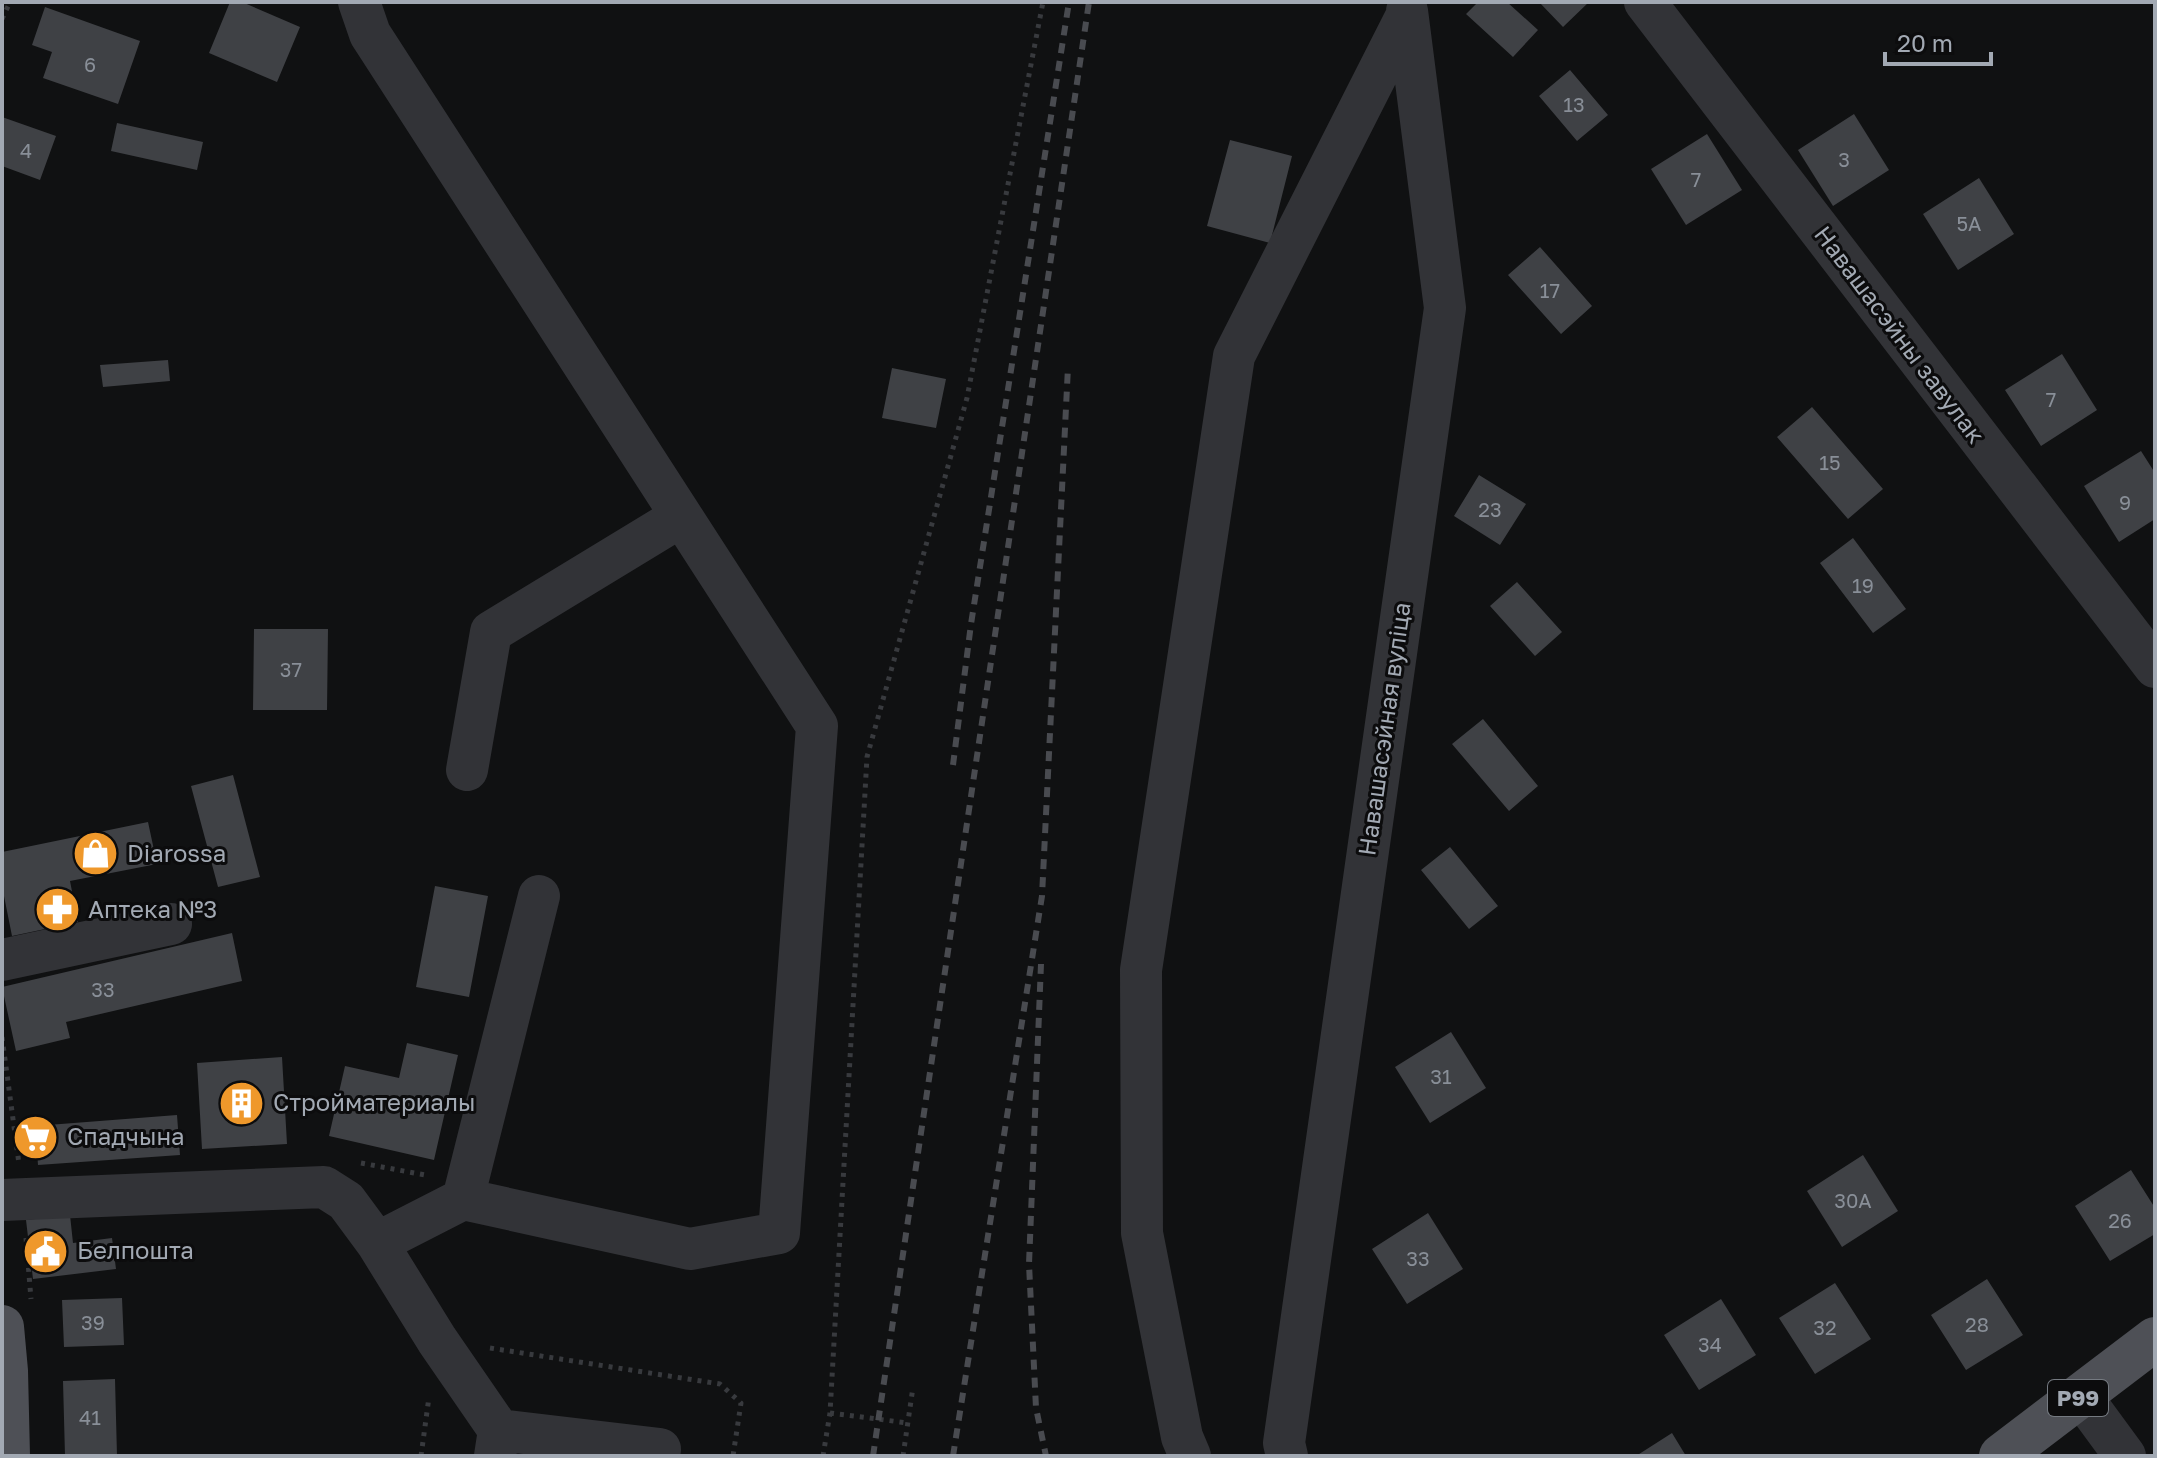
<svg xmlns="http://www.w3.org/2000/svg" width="2157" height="1458" viewBox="0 0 2157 1458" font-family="'Golos Text',sans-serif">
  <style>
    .building { fill: #3f4145 }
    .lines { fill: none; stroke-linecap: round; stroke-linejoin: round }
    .path { stroke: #383a3e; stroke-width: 5; stroke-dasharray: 4 6; stroke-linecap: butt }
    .minor { stroke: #323337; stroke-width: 42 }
    .major { stroke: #4e5056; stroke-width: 44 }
    .rail { stroke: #494b50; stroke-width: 6; stroke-dasharray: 10 8; stroke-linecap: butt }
    .labels { text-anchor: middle; stroke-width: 6; stroke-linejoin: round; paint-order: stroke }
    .number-label { font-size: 20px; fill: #898f98 }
    .shield { fill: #0c0c0d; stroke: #757a81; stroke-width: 2 }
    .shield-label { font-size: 22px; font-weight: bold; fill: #a2a9b3 }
    .street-label { font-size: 24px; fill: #a2a9b3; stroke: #0c0c0d }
    .poi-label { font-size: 24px; fill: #a2a9b3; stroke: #0c0c0d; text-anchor: start }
  </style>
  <rect width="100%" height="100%" fill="#101112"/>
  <path class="building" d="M230,2H242L300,27L277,82L209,53Z
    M1478,2H1507L1538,30L1513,57L1466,14Z
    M1539,2H1589L1563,27Z
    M45,7L140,41L118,104L43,78L52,52L32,45Z
    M1570,70L1608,115L1577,141L1539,96Z
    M1854,114L1889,170L1833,206L1798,150Z
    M2,117L56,136L40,180L2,166Z
    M117,123L203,142L197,170L111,151Z
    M1707,134L1742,190L1686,225L1651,169Z
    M1230,140L1292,156L1270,243L1207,226Z
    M1979,178L2014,234L1958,270L1923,214Z
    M1540,247L1592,306L1561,334L1508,275Z
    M2062,354L2097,410L2041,446L2005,390Z
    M168,360L170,381L103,387L100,365Z
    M892,368L946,379L936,428L882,418Z
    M1812,407L1883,489L1848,519L1777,437Z
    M2141,451L2155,473V519L2119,542L2084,486Z
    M1479,475L1526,504L1500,545L1454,516Z
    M1853,538L1906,609L1873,633L1820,563Z
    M1517,582L1562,632L1535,656L1490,606Z
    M254,629H328L327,710H253Z
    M1483,719L1538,786L1509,811L1452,744Z
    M233,775L260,877L218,887L191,786Z
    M148,822L157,864L70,881L78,922L12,936L2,886V852Z
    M1450,847L1498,906L1469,929L1421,870Z
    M435,886L488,896L469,997L416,987Z
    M232,933L242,981L66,1022L70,1038L16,1051L2,987Z
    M1451,1032L1486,1088L1430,1123L1395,1067Z
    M407,1043L458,1055L434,1160L329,1136L345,1066L399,1078Z
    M282,1057L287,1144L202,1149L197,1063Z
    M177,1115L180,1155L38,1165L35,1126Z
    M1863,1155L1898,1211L1842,1247L1807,1191Z
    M2131,1170L2155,1208V1234L2110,1261L2075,1206Z
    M1428,1213L1463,1269L1407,1304L1372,1249Z
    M70,1215L73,1243L112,1238L116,1269L33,1279L26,1220Z
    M1987,1279L2023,1335L1966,1370L1931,1315Z
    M1835,1283L1871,1339L1815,1374L1779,1318Z
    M122,1298L124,1345L64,1347L62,1300Z
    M1721,1299L1756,1355L1699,1390L1664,1335Z
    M115,1379L117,1456H65L63,1381Z
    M1672,1433L1686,1456H1636Z"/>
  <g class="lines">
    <path class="path" d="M2,19L10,2
      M2,1037L19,1164
      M361,1163L425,1175
      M26,1238L31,1299
      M490,1348L720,1384L741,1403L733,1456
      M830,1413L908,1423
      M421,1456L429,1397
      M823,1456L830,1413L867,757L967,398L1043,2
      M903,1456L913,1387"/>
    <path class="minor" d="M359,2L370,34L817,726L779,1233L690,1249L463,1199L377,1243
      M1645,2L2155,667
      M467,770L491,632L680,517
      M2,960L171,924
      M463,1199L539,896
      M2,1200L324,1187L346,1201L377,1243L437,1340L499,1430L495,1456
      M2081,1396L2125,1456
      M499,1430L660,1449L659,1456
      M1190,1456L1182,1437L1142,1233L1141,970L1234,356L1407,15
      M1287,1456L1284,1443L1445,308L1407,11"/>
    <path class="major" d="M2,1327L6,1371L8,1456
      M2001,1456L2155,1339"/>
    <path class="rail" d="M953,765L971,624L1069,2
      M1041,964L1029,1264L1036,1408L1046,1456
      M873,1456L1089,2
      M953,1456L1042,896L1068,367"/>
  </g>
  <defs>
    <symbol id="shop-disc" viewBox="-11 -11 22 22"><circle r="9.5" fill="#ef982b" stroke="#0c0c0d"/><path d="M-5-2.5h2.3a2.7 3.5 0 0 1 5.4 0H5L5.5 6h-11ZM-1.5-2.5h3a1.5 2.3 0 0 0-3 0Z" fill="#fff"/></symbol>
    <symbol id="pharmacy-disc" viewBox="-11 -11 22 22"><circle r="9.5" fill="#ef982b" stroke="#0c0c0d"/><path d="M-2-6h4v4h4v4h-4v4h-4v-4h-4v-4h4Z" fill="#fff"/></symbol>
    <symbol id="building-disc" viewBox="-11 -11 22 22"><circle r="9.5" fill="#ef982b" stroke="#0c0c0d"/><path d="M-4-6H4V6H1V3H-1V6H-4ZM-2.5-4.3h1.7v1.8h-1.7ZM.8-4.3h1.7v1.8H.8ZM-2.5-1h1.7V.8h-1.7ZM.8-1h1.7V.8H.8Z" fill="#fff"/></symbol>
    <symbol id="supermarket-disc" viewBox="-11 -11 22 22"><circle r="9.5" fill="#ef982b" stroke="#0c0c0d"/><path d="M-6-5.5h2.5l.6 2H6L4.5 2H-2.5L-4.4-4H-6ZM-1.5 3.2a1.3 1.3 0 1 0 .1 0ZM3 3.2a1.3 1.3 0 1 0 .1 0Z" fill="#fff"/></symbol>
    <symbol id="civic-disc" viewBox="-11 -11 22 22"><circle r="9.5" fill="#ef982b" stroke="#0c0c0d"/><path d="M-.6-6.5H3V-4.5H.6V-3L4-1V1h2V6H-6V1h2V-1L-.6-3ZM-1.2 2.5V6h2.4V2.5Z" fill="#fff"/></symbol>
  </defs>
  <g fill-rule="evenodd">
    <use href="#shop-disc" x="70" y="828" width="51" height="51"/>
    <use href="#pharmacy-disc" x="32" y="884" width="51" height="51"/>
    <use href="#building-disc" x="216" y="1078" width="51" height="51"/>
    <use href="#supermarket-disc" x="10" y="1112" width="51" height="51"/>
    <use href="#civic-disc" x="20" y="1226" width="51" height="51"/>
  </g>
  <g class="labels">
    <g class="number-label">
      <text x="90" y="72">6</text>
      <text x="1574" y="112">13</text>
      <text x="26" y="158">4</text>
      <text x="1844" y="167">3</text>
      <text x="1696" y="187">7</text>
      <text x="1969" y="231">5А</text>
      <text x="1550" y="298">17</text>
      <text x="2051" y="407">7</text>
      <text x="1830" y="470">15</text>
      <text x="2125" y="510">9</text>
      <text x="1490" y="517">23</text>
      <text x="1863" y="593">19</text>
      <text x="291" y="677">37</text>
      <text x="103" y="997">33</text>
      <text x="1441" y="1084">31</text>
      <text x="1853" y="1208">30А</text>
      <text x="2120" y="1228">26</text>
      <text x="1418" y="1266">33</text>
      <text x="93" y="1330">39</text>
      <text x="1977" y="1332">28</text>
      <text x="1825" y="1335">32</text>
      <text x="1710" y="1352">34</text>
      <text x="90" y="1425">41</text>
    </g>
    <rect class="shield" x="2048" y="1380" width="60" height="36" rx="6"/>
    <g class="shield-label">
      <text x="2078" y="1406">Р99</text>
    </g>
    <g class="street-label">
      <text transform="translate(1899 335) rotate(53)" y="8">Навашасэйны завулак</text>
      <text transform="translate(1385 729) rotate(-82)" y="8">Навашасэйная вуліца</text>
    </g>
    <g class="poi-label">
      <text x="127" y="862">Diarossa</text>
      <text x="88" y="918">Аптека №3</text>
      <text x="273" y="1111">Стройматериалы</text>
      <text x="67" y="1145">Спадчына</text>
      <text x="77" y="1259">Белпошта</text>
    </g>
  </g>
  <rect width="2157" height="1458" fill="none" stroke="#a2a9b3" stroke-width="8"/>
  <path d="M1885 52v12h106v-12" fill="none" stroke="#a2a9b3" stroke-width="4"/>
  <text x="1897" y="52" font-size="24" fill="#a2a9b3" stroke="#0c0c0d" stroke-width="6" paint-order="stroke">20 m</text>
</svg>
